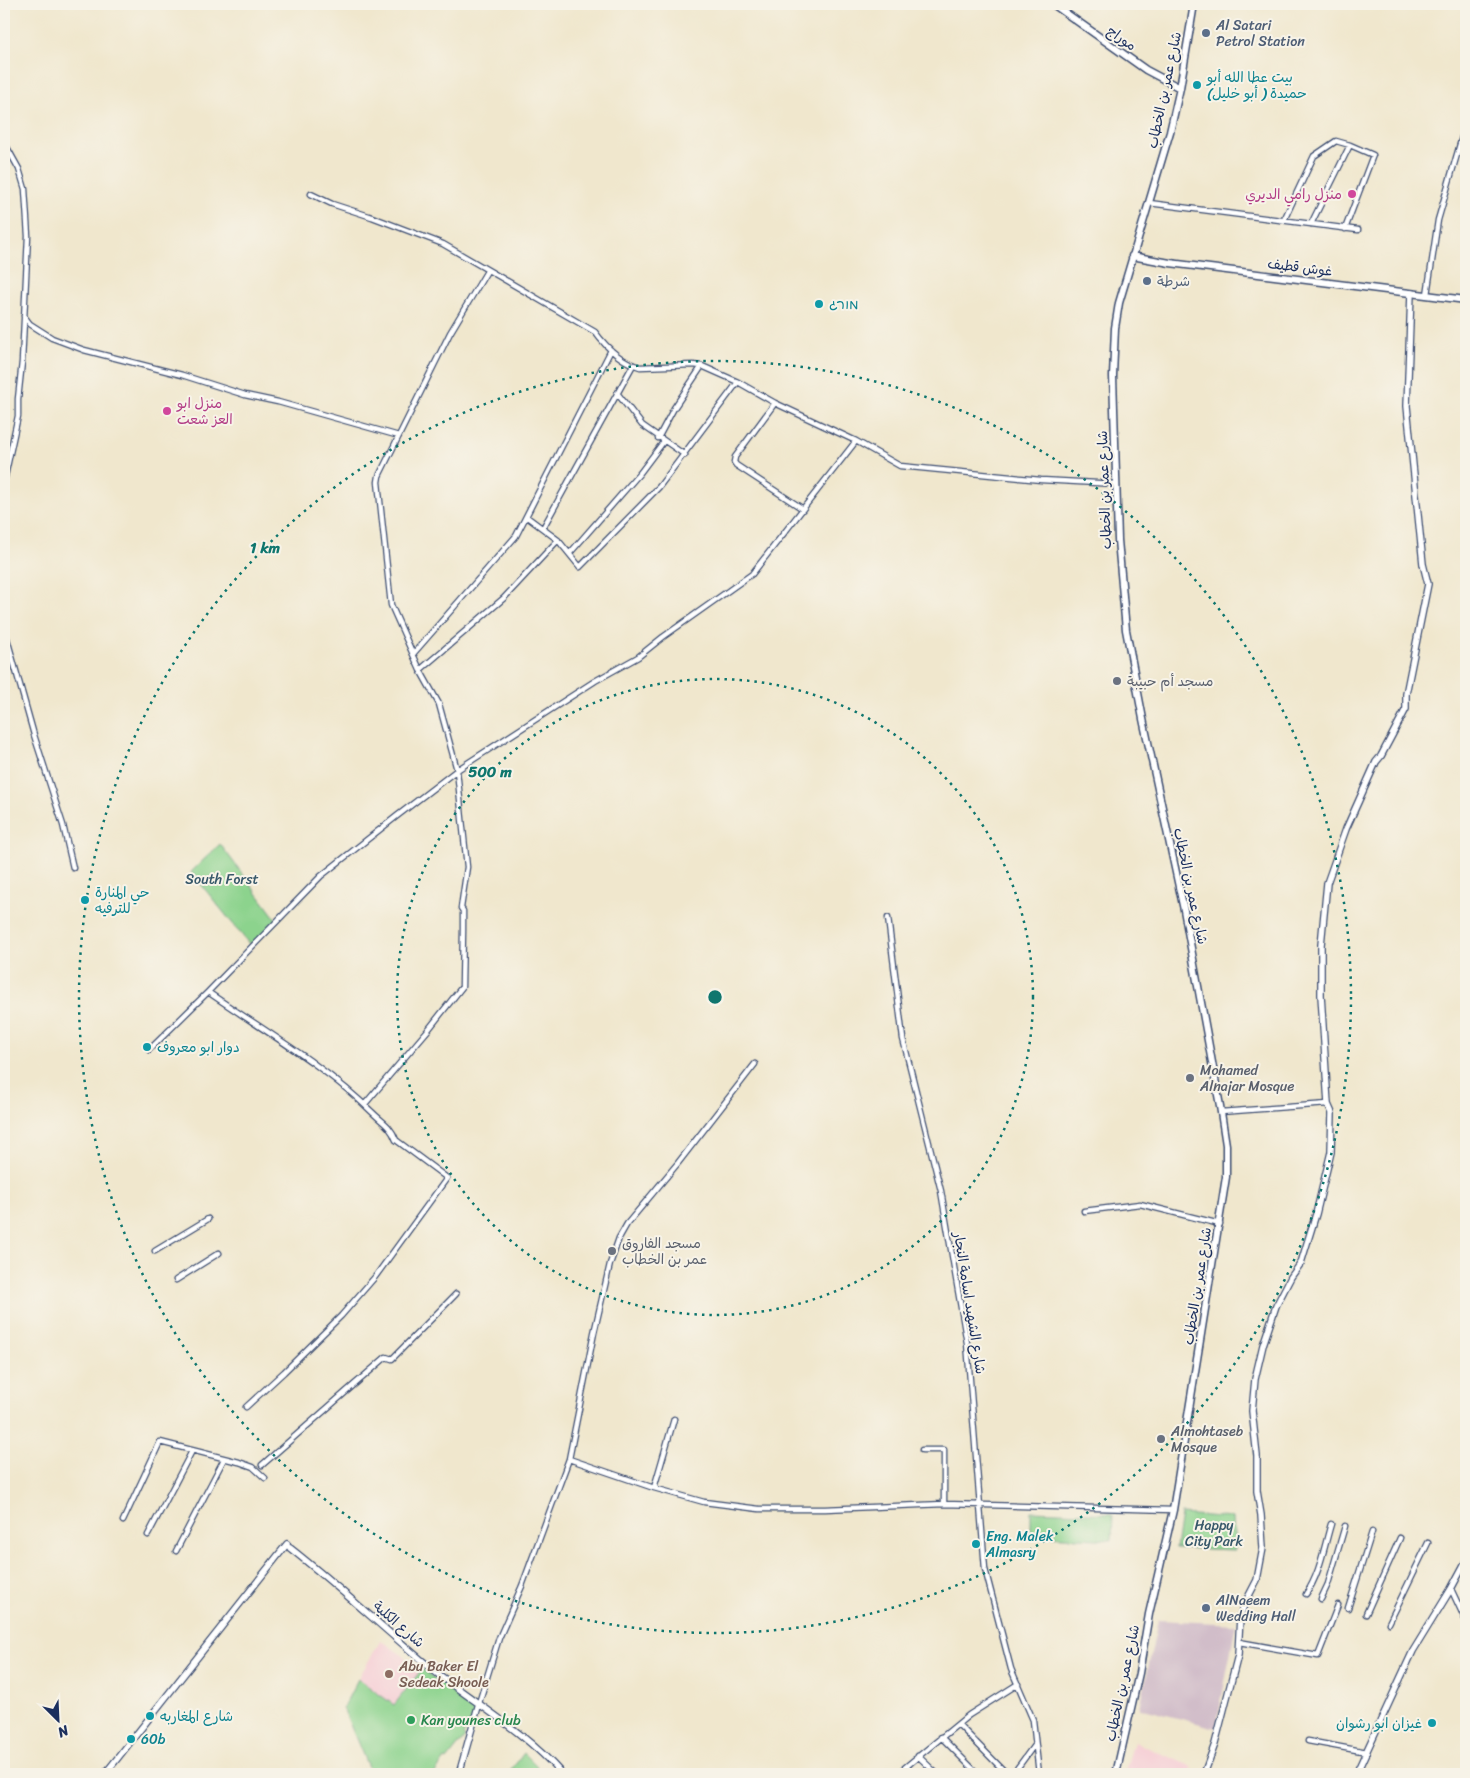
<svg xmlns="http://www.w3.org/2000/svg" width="1470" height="1778" viewBox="0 0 1470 1778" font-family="Sriracha,'Playpen Sans Arabic','Playpen Sans Hebrew',sans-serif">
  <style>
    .built { fill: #f6cfd6 }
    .industrial { fill: #d1bdc9 }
    .green { fill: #8cd38d; stroke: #548176 }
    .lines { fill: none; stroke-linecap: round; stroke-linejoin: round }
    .minor-casing { stroke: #3b4b6f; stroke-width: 7 }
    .tertiary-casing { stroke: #3b4b6f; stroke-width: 8 }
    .secondary-casing { stroke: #3b4b6f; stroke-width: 9 }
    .minor { stroke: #fff; stroke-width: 4.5 }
    .tertiary { stroke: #fff; stroke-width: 5.5 }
    .secondary { stroke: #fff; stroke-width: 6 }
    .ring { fill: none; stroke: #0f766e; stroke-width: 2.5; stroke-dasharray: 2.5 5 }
    .service-dot { fill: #5c6f8a; stroke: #f7f3e8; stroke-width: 2 }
    .culture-dot { fill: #0f9aa8; stroke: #f7f3e8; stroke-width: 2 }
    .hotel-dot { fill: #d1479c; stroke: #f7f3e8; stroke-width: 2 }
    .worship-dot { fill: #6b7280; stroke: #f7f3e8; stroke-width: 2 }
    .education-dot { fill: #8d6e63; stroke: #f7f3e8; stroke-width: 2 }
    .leisure-dot { fill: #2e9e5b; stroke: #f7f3e8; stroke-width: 2 }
    .labels { text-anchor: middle; stroke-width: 4; stroke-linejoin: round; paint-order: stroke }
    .service-label { font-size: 14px; fill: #4e5e75; stroke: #f7f3e8; text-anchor: start }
    .street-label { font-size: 14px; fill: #1b2f5e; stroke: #f7f3e8 }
    .culture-label { font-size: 14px; fill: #0d838f; stroke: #f7f3e8; text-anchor: start }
    .hotel-label { font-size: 14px; fill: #b23c85; stroke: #f7f3e8; text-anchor: end }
    .worship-label { font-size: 14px; fill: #5b616d; stroke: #f7f3e8; text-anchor: start }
    .park-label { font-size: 14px; fill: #37586a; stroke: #f7f3e8 }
    .education-label { font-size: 14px; fill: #785e54; stroke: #f7f3e8; text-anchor: start }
    .leisure-label { font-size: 14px; fill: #27864d; stroke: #f7f3e8; text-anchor: start }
    .centre { fill: #0f766e; stroke: #f7f3e8; stroke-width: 2.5 }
    .ring-label { font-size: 15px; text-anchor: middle; font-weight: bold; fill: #0f766e; stroke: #f7f3e8; stroke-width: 4; stroke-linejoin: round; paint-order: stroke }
  </style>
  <rect width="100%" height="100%" fill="#f7f3e8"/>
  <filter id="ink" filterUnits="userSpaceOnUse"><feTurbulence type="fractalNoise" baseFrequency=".02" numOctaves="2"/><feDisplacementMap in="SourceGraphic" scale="10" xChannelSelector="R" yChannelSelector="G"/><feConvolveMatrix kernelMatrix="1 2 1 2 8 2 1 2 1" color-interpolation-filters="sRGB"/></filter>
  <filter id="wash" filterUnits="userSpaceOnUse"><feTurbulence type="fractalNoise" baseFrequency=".0096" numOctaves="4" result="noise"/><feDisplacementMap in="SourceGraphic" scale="20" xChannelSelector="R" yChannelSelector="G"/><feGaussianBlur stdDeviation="1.12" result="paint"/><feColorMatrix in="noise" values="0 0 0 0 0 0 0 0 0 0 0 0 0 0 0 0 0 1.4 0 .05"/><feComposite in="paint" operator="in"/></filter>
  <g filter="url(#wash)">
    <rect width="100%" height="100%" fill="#f0e7cd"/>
    <path class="built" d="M381,1640L422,1669L394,1705L358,1679Z
      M1134,1742L1193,1767L1189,1774H1124Z"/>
    <path class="industrial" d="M1158,1620L1236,1624L1216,1728L1140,1708Z"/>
    <path class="green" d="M220,844L277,920L250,945L191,872Z
      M1031,1511L1113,1514L1112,1540L1031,1535Z
      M1181,1514L1233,1518L1235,1550L1176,1548Z
      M422,1669L475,1708V1718L463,1735L465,1737L447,1760L445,1759L434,1774H371L343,1708L358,1679L394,1705Z
      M524,1753L541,1770L536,1774H508Z"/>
  </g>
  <g filter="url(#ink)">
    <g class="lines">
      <defs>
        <path id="minor" d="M4,142L19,169L25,189L28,236L22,362L18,399V416L4,481
          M311,194L332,204L372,217L443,244L595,332C606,347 622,362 640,367L693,365L702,366L738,382L775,403L856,441L900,466L1041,480L1116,484
          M1149,203L1358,230
          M1466,205V210
          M1284,220L1314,156L1336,141L1350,145L1373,155L1345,229
          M1311,224L1350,145
          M1427,295L1438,220L1462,137L1466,127
          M24,316L30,324L52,338L84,350L182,375L245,395L278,402L399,436
          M617,393L642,425L685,455
          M775,403L735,457L734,462L736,465L803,509
          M658,438L674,408L702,366
          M527,517L558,540L580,567L659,487L738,382
          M543,528L633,365
          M570,553L640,473L664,441
          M4,628L34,735L63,825L73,868
          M413,654L516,536L611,350
          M420,670L504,598L558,540
          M888,918L903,1039L941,1191L967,1343L985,1569L1011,1669L1033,1720L1039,1774
          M208,992C261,1029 326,1066 372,1112C382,1122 391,1126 396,1140L447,1178L375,1277L341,1316L284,1372L246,1407
          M149,1050L208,992L321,876L397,816L457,770L595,681L638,657L663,637L752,574L856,441
          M365,1104L428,1030L462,987L463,929V911L461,908L467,867L457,770L439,704L420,670L391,605L378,482L379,476L450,333L487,271
          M1221,1112L1328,1104
          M1084,1211L1140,1204L1220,1224
          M155,1251L208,1219
          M176,1280L219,1253
          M922,1450H944V1504
          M569,1459L654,1488L704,1502L759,1509H825L944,1504L1173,1510
          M262,1465L386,1357L392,1359L456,1294
          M654,1488L674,1419
          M123,1521L160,1442L239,1462L253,1467L265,1478
          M148,1535L192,1451
          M176,1551L224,1459
          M1451,1589L1466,1621
          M1306,1594C1320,1574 1324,1547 1331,1524
          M1321,1599L1328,1584L1345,1526
          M1348,1608L1372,1532
          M1366,1614L1400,1538
          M1389,1623L1428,1543
          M1239,1642L1318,1656L1338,1605
          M479,1703L499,1638L522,1586L569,1459L594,1333L610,1264L619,1238L627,1224L678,1163L755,1064
          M958,1724L1007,1774
          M941,1737L978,1774
          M1308,1741L1367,1752
          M918,1756L937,1774
          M897,1774L969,1715L1018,1684
          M1013,1774L1035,1744"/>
        <path id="tertiary" d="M290,1548C341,1588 388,1633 438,1674C480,1706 527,1734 562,1774
          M105,1774L287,1544
          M459,1774L479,1703
          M1204,1774L1215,1744L1238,1655L1240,1616L1244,1605L1257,1580L1263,1548L1261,1515L1257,1491V1456L1252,1411L1255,1379L1263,1345L1276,1306L1291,1277L1301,1263L1316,1214L1331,1152L1332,1113L1328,1104L1321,995V945L1327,883L1346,829L1376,762L1381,756L1406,709V694L1428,584L1423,564L1407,406L1411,293
          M1356,1774L1413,1651L1451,1589L1466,1561"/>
        <path id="secondary" d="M1053,4L1146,70L1180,88
          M1132,256L1170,263L1466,300
          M1116,1774L1139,1673L1149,1614L1173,1510L1226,1177V1145L1220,1106L1184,910L1143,719L1126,630L1118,540L1113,376L1115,328L1119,303L1170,132L1180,88L1194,4"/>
      </defs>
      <use href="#minor" class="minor-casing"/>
      <use href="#tertiary" class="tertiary-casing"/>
      <use href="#secondary" class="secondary-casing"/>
      <use href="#minor" class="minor"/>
      <use href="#tertiary" class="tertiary"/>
      <use href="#secondary" class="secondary"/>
    </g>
  </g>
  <g class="ring">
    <circle cx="715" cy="997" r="318"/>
    <circle cx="715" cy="997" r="636"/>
  </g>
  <g class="service-dot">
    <circle cx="1206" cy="33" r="5"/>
    <circle cx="1147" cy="281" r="5"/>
    <circle cx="1206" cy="1608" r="5"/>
  </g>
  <g class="culture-dot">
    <circle cx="1197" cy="85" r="5"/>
    <circle cx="819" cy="304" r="5"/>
    <circle cx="85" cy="900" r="5"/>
    <circle cx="147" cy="1047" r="5"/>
    <circle cx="976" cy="1544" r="5"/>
    <circle cx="150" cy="1716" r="5"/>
    <circle cx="1432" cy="1723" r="5"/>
    <circle cx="131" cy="1739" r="5"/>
  </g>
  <g class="hotel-dot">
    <circle cx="1352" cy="194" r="5"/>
    <circle cx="167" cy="411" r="5"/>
  </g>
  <g class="worship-dot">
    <circle cx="1117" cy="681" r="5"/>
    <circle cx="1190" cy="1078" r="5"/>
    <circle cx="612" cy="1251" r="5"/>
    <circle cx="1161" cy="1439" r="5"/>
  </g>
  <circle class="education-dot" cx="389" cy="1674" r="5"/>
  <circle class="leisure-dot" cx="411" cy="1720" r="5"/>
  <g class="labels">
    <g class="service-label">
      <text x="1216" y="30">Al Satari<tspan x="1216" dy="16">Petrol Station</tspan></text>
      <text x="1157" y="286">شرطة</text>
      <text x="1216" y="1605">AlNaeem<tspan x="1216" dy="16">Wedding Hall</tspan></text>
    </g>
    <g class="street-label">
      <text transform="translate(1122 38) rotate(35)" y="5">موراج</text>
      <text transform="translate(1164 90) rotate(-78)" y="5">شارع عمر بن الخطاب</text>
      <text transform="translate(1300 267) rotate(7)" y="5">غوش قطيف</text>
      <text transform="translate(1104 490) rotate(-92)" y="5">شارع عمر بن الخطاب</text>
      <text transform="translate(1191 886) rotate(78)" y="5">شارع عمر بن الخطاب</text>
      <text transform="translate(1197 1286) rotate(-81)" y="5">شارع عمر بن الخطاب</text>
      <text transform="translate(970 1303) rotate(81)" y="5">شارع الشهيد اسامة النجار</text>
      <text transform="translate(399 1624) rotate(41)" y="5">شارع الكلية</text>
      <text transform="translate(1122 1683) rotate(-78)" y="5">شارع عمر بن الخطاب</text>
    </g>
    <g class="culture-label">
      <text x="1207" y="82">بيت عطا الله أبو<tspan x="1207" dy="16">حميدة ( أبو خليل)</tspan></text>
      <text x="829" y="309">מורג</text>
      <text x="95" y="897">حي المنارة<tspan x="95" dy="16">للترفيه</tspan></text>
      <text x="157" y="1052">دوار ابو معروف</text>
      <text x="986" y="1541">Eng. Malek<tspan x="986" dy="16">Almasry</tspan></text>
      <text x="160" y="1721">شارع المغاربه</text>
      <text x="1422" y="1728" text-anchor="end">غيزان ابو رشوان</text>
      <text x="141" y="1744">60b</text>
    </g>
    <g class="hotel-label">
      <text x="1342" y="199">منزل رامي الديري</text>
      <text x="177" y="408" text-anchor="start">منزل ابو<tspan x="177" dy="16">العز شعت</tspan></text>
    </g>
    <g class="worship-label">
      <text x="1127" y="686">مسجد أم حبيبة</text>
      <text x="1200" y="1075">Mohamed<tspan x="1200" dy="16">Alnajar Mosque</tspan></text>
      <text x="622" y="1248">مسجد الفاروق<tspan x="622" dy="16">عمر بن الخطاب</tspan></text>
      <text x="1171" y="1436">Almohtaseb<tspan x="1171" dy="16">Mosque</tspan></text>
    </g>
    <g class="park-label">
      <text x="222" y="884">South Forst</text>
      <text x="1214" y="1530">Happy<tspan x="1214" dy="16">City Park</tspan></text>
    </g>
    <g class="education-label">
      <text x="399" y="1671">Abu Baker El<tspan x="399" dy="16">Sedeak Shoole</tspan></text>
    </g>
    <g class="leisure-label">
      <text x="421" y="1725">Kan younes club</text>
    </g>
  </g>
  <circle cx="715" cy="997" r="8" class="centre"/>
  <g class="ring-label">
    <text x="265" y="553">1 km</text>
    <text x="490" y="777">500 m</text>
  </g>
  <rect width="1470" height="1778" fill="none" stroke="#f7f3e8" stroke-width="20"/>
  <g transform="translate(58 1720) rotate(156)" stroke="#f7f3e8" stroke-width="4" paint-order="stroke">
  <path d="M0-4L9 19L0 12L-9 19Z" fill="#1b2f5e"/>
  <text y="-8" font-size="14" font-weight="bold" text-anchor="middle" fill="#1b2f5e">N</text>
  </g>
</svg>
